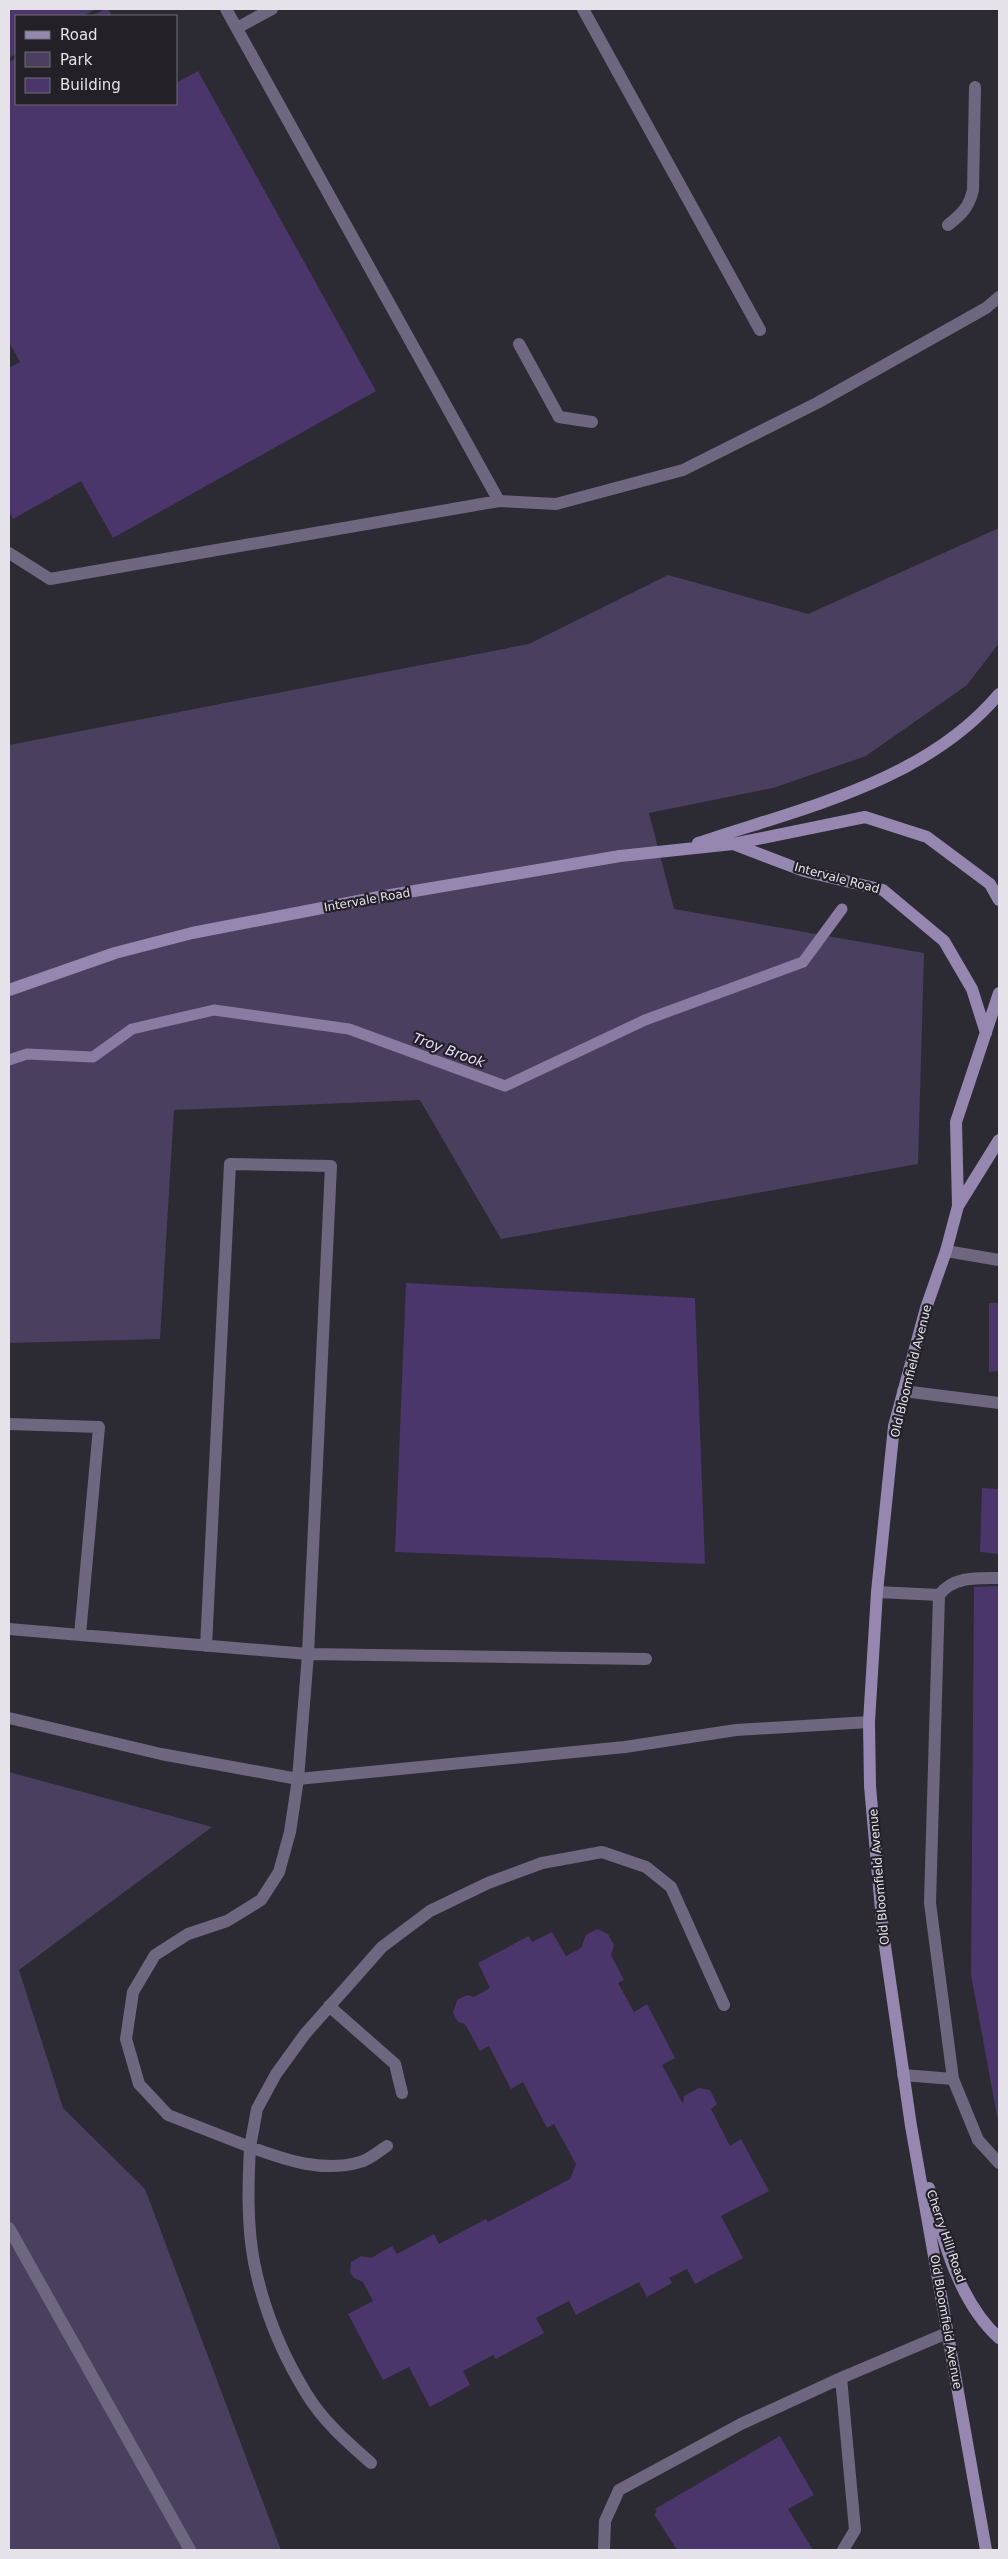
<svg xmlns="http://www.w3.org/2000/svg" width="1008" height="2559" viewBox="0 0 1008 2559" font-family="'DejaVu Sans',sans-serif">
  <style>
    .green { fill: #4b3f5f }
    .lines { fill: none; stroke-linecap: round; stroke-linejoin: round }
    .stream { stroke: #8a7ba3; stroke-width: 11 }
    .building { fill: #4a366a }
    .lane { stroke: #6f667f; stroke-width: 12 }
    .street { stroke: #6f667f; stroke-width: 12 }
    .secondary { stroke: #9587af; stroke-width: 12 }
    .labels { text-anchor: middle; stroke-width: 4.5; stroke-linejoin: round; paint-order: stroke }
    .street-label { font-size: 12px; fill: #e5e3e9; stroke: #232028 }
    .water-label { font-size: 14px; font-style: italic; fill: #e7dcfe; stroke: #232028 }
  </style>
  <rect width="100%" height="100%" fill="#2c2a32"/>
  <path class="green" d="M999,528V643L967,685L866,756L773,788L649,813L674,909L924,953L918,1164L501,1239L420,1100L174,1110L160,1339L9,1343V745L529,644L668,575L808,614Z
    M9,1772L212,1827L19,1970L63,2108L145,2189L281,2550H9Z"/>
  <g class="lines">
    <path class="stream" d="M9,1060L27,1054L93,1057L132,1029L214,1010L349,1029L505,1086L645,1020L803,962L842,909"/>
  </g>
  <path class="building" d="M9,9H96L83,16H16V54L9,58Z
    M105,9H108L112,16H92Z
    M16,58V104H176V83L198,71L376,391L113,538L81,481L13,519L9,512V368L20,362L9,342V62Z
    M406,1283L695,1298L705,1564L395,1552Z
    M989,1303H999V1371L989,1372Z
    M982,1488L999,1489V1554L980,1552Z
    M999,1586V2121H998L971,1975L974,1587Z
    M597,1929L608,1934L614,1945L611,1955L624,1980L618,1983L634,2012L647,2004L675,2058L662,2065L683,2104L684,2096L699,2088L710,2090L717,2104L711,2109L730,2146L741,2139L769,2191L721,2216L743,2258L695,2284L687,2269L669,2278L672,2283L647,2297L639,2282L576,2315L569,2301L536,2318L544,2333L496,2359L493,2355L463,2371L470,2385L430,2407L409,2367L383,2380L348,2314L373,2301L363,2282L354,2278L350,2273L351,2262L361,2256L371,2258L392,2246L397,2254L434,2234L439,2244L486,2219L488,2222L570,2179L576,2164L554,2124L547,2128L523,2082L511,2089L489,2046L480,2051L465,2024L458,2022L453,2013L457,2000L467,1995L474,1997L490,1988L478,1963L529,1936L532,1942L552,1932L566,1956L581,1948L586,1935Z
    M780,2436L814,2495L788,2509L813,2550H677L654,2514L657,2512L655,2509Z"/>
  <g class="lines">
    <path class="lane" d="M226,9L499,501
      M583,9L760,330
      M237,28L272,9
      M948,225C962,214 969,207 973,190L975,87
      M519,344L559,417L592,422
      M9,553L50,579L499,501L556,504L683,470L817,403L986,308L999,297
      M946,1251L999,1260
      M903,1391L999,1403
      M9,1424L99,1427L80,1635
      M877,1592L939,1595
      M9,1629L308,1654L298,1779L290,1832L279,1872L261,1900L227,1921L188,1934L155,1955L133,1992L126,2039L139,2084L168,2115L250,2147L257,2109L276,2074L305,2034L382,1947L430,1911L488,1883L542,1863L602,1852L646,1867L671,1887L724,2005
      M206,1646L230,1164L331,1166L308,1654L646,1659
      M329,2006L395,2064L402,2093
      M903,2075L953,2079L978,2140L999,2163
      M953,2079L930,1903L939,1595C954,1576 977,1578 999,1578
      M841,2378L855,2530L843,2550
      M371,2463C347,2442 322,2420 306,2393C282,2354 263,2307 254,2262C247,2225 248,2185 250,2147C285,2160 323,2173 360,2162C369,2160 379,2151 387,2146
      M604,2550L605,2521L619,2490L741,2424L841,2378L947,2333"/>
    <path class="street" d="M9,1718L161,1754L298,1779L625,1747L736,1730L869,1722
      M9,2228L190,2550"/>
    <path class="secondary" d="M698,843C802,808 925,782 999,694
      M733,844L804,871L883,890L944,941L972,989L986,1033
      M9,990L115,953L192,933L379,897L620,856L733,844L865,817L927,837L990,884L999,900
      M958,1206L999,1140
      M929,2188C943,2239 958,2301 999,2338
      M986,2550L911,2126L883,1932L870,1786L869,1722L877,1592L894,1426L926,1308L946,1251L958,1206L956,1122L999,993"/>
  </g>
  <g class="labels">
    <g class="street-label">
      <text transform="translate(837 878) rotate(15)" y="4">Intervale Road</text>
      <text transform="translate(367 900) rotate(-10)" y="4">Intervale Road</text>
      <text transform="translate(911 1371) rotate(-76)" y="4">Old Bloomfield Avenue</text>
      <text transform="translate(879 1877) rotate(-95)" y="4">Old Bloomfield Avenue</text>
      <text transform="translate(946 2236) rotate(71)" y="4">Cherry Hill Road</text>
      <text transform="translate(946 2322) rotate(80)" y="4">Old Bloomfield Avenue</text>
    </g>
    <g class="water-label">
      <text transform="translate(449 1050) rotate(20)" y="5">Troy Brook</text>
    </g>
  </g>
  <rect width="1008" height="2559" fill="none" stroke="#e5e3e9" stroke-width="20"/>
  <rect x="15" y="15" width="162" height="90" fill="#232028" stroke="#716e75"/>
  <rect x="25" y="31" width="25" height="8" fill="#9587af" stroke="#716e75"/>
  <text x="60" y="40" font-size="15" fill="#e5e3e9">Road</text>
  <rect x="25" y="52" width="25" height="15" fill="#4b3f5f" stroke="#716e75"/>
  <text x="60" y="65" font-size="15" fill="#e5e3e9">Park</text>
  <rect x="25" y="78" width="25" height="15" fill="#4a366a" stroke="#716e75"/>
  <text x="60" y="90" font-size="15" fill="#e5e3e9">Building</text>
</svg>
